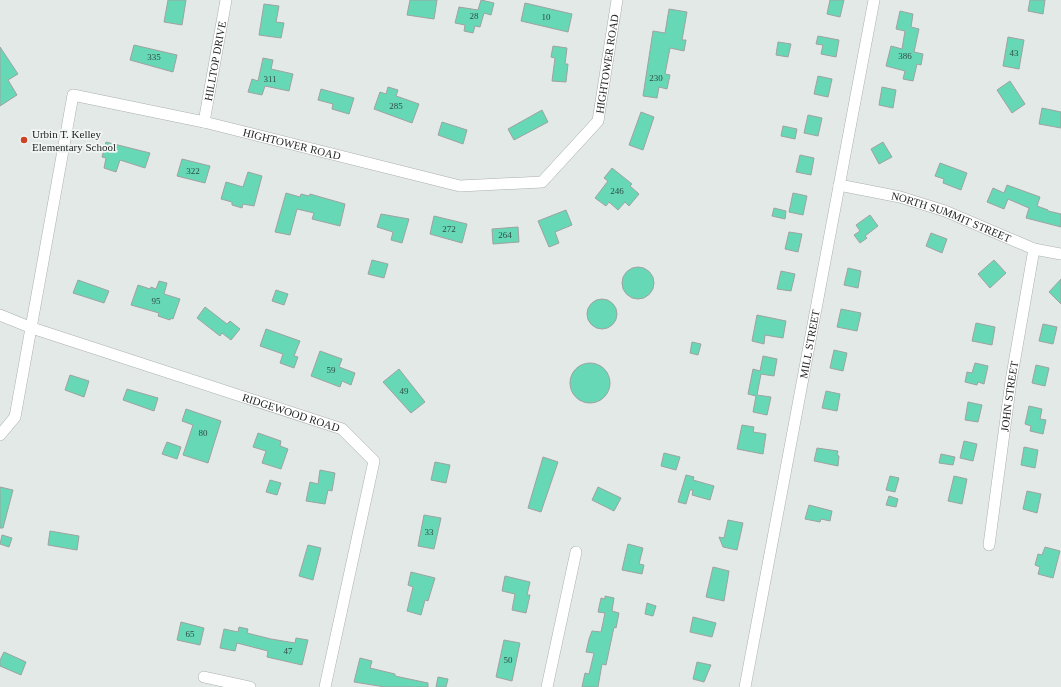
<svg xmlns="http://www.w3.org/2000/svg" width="1061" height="687" viewBox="0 0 1061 687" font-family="'Times New Roman',serif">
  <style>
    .building { fill: #66d8b5; stroke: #9ea3a1 }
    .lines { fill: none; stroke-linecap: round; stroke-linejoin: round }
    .street-casing { stroke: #abb0af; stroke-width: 12 }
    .street { stroke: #fff; stroke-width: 11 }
    .poi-dot { fill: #cc4222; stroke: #f1f6f4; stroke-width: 1.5 }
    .labels { text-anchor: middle; stroke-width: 3.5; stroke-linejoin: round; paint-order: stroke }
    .number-label { font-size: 9px; fill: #304e44 }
    .street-label { font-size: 11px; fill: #1e201f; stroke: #f1f6f4 }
    .poi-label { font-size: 11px; fill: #1e201f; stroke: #f1f6f4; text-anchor: start }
  </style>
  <rect width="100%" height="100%" fill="#e3e9e7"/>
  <path class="building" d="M168,0H186L182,25L164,22Z
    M410,0H437L434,19L407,15Z
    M481,0L494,3L491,15L484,13L480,27L475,26L473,33L464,31L465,25L455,23L459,7L478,10Z
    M830,0H844L840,17L827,14Z
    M1030,0H1045L1043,14L1028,11Z
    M525,3L572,14L568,32L521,21Z
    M264,4L279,6L276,22L284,23L281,38L259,35Z
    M669,9L687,12L682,40H686L684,51L670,48L665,74L670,75L667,89L659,87L657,98L643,96L653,31L665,33Z
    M900,11L913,14L911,27L919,29L914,52L923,54L921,65L917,64L913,81L903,79L905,71L886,66L891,46L902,49L905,31L896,29Z
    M818,36L839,40L836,57L821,54L823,45L816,44Z
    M1008,37L1024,40L1019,69L1003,66Z
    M778,42L791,44L788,57L776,55Z
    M134,45L177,55L173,72L130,60Z
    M553,46L567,48L565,64H568L566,82L552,81L555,58L551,57Z
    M0,47L18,74L8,80L17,95L0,106Z
    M263,58L273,60L271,69L293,74L289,91L265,86L262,95L248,92L252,79L258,81Z
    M818,76L832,79L828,97L814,94Z
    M1010,81L1025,104L1012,113L997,90Z
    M388,87L398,90L396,96L419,104L412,123L374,109L380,92L386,94Z
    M882,87L896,90L893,108L879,105Z
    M321,89L354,98L349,114L332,109L333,104L318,100Z
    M1042,108L1061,112V128L1039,124Z
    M542,110L548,122L514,140L508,129Z
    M641,112L654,117L643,150L629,145Z
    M808,115L822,118L818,136L804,133Z
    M442,122L467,130L463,144L438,135Z
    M783,126L797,129L795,139L781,136Z
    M106,142L150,153L145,168L120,160L116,172L104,168L106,158L102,157Z
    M883,142L892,157L879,164L871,149Z
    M800,155L814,158L811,175L796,172Z
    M182,159L210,166L205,183L177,176Z
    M940,163L967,173L961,190L943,183L944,179L935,176Z
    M612,168L632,184L630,186L639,194L629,206L625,202L618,210L609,202L606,206L595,198L608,181L604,178Z
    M248,172L262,176L254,206L243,204L242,208L232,205V202L221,199L226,182L243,187Z
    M1007,185L1040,197L1037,206L1048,210V211L1061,214V227L1026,218L1029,208L1008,199L1004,209L987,202L993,188L1004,193Z
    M286,193L300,197L301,194L309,196L310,194L345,204L340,226L312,219L314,213L297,209L290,235L275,232Z
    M793,193L807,196L803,215L789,212Z
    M774,208L786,211L785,219L772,216Z
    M566,210L572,225L555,232L559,243L549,247L538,221Z
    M381,214L409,219L402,243L391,240L393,232L377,227Z
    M870,215L878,226L865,236L867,238L860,243L854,235L860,231L856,225Z
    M434,216L467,224L462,243L430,234Z
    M518,227L519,242L493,244L492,229Z
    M789,232L802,234L798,252L785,249Z
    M931,233L947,239L942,253L926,246Z
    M372,260L388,264L384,278L368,274Z
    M994,260L1006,273L990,288L978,274Z
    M622 283a16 16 0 1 1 32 0a16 16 0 1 1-32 0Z
    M848,268L861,271L858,288L844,285Z
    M781,271L795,274L791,291L777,289Z
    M1061,279V304L1049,292Z
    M78,280L109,291L104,303L73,293Z
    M159,281L167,283L164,294L180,299L173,319L171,318L170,320L158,316L159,313L131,305L138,285L150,289L151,287L156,289Z
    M276,290L288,294L284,305L272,301Z
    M587 314a15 15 0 1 1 30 0a15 15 0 1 1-30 0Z
    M205,307L227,324L230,321L240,329L231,340L222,333L220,336L197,318Z
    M841,309L861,313L857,331L837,327Z
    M757,315L786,321L783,338L765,335L764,344L752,341Z
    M976,323L995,327L992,345L972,341Z
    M1043,324L1057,327L1053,344L1039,341Z
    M266,329L300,341L294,356L298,357L294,368L280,363L283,354L260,346Z
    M692,342L701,344L698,355L690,353Z
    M834,350L847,353L843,371L830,368Z
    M320,351L342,359L339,367L355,373L351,385L342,381L340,387L311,376Z
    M763,356L777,359L774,376L761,374L757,395L771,397L767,415L753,412L756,396L748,394L753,369L760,371Z
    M975,363L988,366L984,384L978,382L977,385L965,382L967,372L972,373Z
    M570 383a20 20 0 1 1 40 0a20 20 0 1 1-40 0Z
    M1036,365L1049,368L1045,386L1032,383Z
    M399,369L425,402L411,413L383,382Z
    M70,375L89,381L84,397L65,390Z
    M127,389L158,398L154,411L123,400Z
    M826,391L840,394L837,411L822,408Z
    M968,402L982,405L978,422L965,420Z
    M1029,406L1042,409L1040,419L1046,420L1043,434L1030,431L1031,426L1025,424Z
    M186,409L221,421L208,463L183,455L193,425L182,421Z
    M742,425L754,427L753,432L766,434L763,454L737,449Z
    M258,433L281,441L280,446L288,449L281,469L262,463L266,451L253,447Z
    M964,441L977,444L973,461L960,458Z
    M167,442L181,447L177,459L162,454Z
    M1024,447L1038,450L1035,468L1021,465Z
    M817,448L838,451L837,455L839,456L838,466L814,461Z
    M664,453L680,457L676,470L661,466Z
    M941,454L955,457L953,465L939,463Z
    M543,457L558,462L541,512L528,508Z
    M435,462L450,465L446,483L431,480Z
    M320,470L335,473L332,491L328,490L325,504L306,501L310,482L318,484Z
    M686,475L694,477L693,480L714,486L710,500L692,495L693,490H690L686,504L678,502Z
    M890,476L899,478L895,492L886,490Z
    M954,476L967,479L962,504L948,501Z
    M270,480L281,483L277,495L266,492Z
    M0,487L13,490L3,528H0Z
    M598,487L621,498L614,511L592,500Z
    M1027,491L1041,494L1037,513L1023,509Z
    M889,496L898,499L896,507L886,505Z
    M809,505L832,511L830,521L821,519L820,522L805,519Z
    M424,515L441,518L434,549L418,546Z
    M728,520L743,523L737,550L723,547L719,537L724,538Z
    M50,531L79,536L77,550L48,545Z
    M2,535L12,538L9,547L0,544Z
    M628,544L643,548L639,564L644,565L642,574L622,570Z
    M308,545L321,548L313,580L299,576Z
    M1045,547L1060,551L1053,578L1038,574L1040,567L1035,565L1038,554L1042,555Z
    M713,567L729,571L724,601L706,597Z
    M411,572L435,578L428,601L425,600L421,615L407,611L413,587L408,585Z
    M505,576L530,582L527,595H530L526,613L512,610L515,594L502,591Z
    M605,596L614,598L612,611L619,613L616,628L614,627L606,665L602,664L598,687H582L585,673L589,674L594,653L586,652L589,639L592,631L601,632L605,613L598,612L601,598L605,599Z
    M647,603L656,606L653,616L645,614Z
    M693,617L716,623L712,637L690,632Z
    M181,622L204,628L200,645L177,640Z
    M239,627L248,629L247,633L271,639L295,643L296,638L308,640L302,665L267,657L268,651L237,643L235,651L220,648L224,629L238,632Z
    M504,640L520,643L512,681L496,677Z
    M4,652L26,662L21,675L0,666V660Z
    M360,658L372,661L370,668L395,674V676L428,683V687H385L354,682Z
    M697,662L711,665L704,682L693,679Z
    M438,677L448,679L446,687H436Z"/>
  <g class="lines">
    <defs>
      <g id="street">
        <path id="s1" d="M204,122L226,0"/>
        <path id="s2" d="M839,185L900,197L945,211L1034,249L1061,254"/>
        <path id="s3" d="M0,315L32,328L342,429L374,461L325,687"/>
        <path id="s4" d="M0,435L15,417L73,95L204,122L460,186L542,182L598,121L617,0"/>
        <path id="s5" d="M989,545L1011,381L1034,249"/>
        <path d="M204,677L250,687"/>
        <path d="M547,687L576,552"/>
        <path id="s6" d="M745,687L874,0"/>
      </g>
    </defs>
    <use href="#street" class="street-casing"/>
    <use href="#street" class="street"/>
  </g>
  <circle class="poi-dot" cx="24" cy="140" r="4"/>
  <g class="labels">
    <g class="number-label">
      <text x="474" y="19">28</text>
      <text x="546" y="20">10</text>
      <text x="1014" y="56">43</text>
      <text x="905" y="59">386</text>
      <text x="154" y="60">335</text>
      <text x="656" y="81">230</text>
      <text x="270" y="82">311</text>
      <text x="396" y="109">285</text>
      <text x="193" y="174">322</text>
      <text x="617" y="194">246</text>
      <text x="449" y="232">272</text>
      <text x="505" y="238">264</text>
      <text x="156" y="304">95</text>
      <text x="331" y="373">59</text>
      <text x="404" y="394">49</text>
      <text x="203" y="436">80</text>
      <text x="429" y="535">33</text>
      <text x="190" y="637">65</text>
      <text x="288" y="654">47</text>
      <text x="508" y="663">50</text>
    </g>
    <g class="street-label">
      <text dy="4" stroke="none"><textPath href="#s1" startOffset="62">HILLTOP DRIVE</textPath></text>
      <text dy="4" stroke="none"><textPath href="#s4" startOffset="971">HIGHTOWER ROAD</textPath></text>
      <text dy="4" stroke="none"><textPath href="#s4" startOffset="575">HIGHTOWER ROAD</textPath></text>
      <text dy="4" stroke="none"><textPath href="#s2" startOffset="117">NORTH SUMMIT STREET</textPath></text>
      <text dy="4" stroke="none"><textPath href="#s6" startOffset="349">MILL STREET</textPath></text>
      <text dy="4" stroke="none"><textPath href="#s5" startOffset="150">JOHN STREET</textPath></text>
      <text dy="4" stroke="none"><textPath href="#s3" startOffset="307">RIDGEWOOD ROAD</textPath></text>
    </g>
    <g class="poi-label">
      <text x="32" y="138">Urbin T. Kelley<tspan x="32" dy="13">Elementary School</tspan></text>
    </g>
  </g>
</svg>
